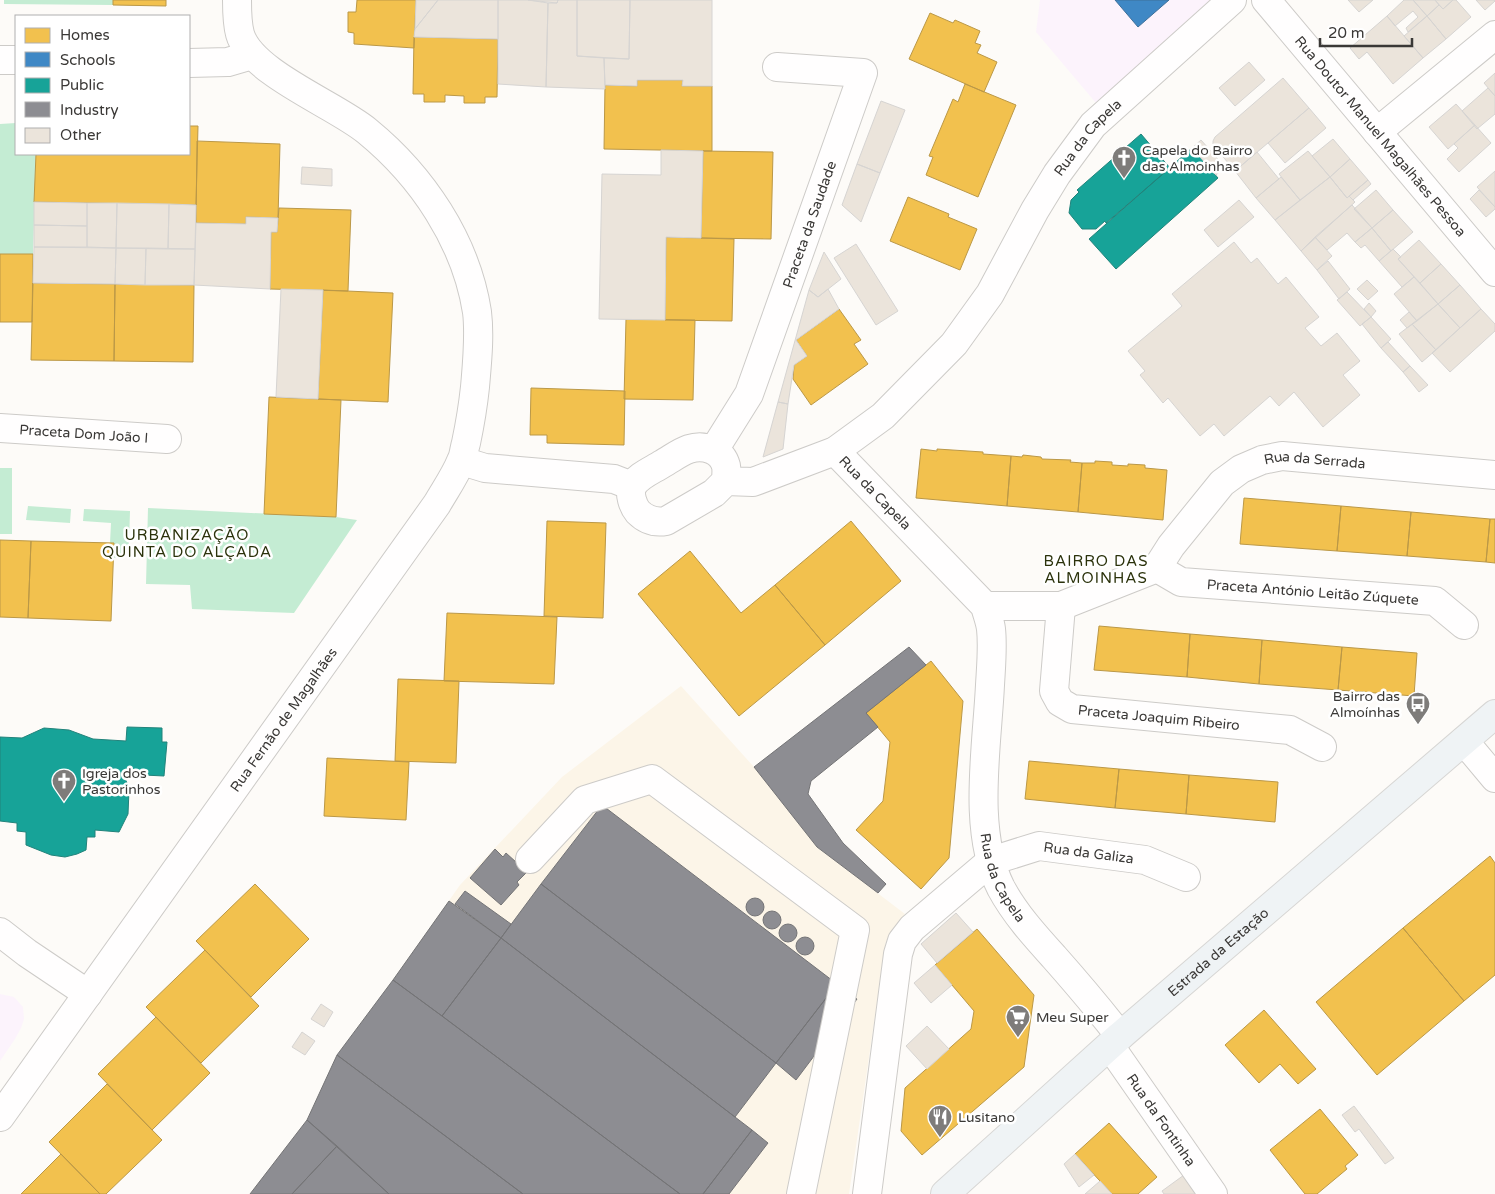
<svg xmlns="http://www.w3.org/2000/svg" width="1495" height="1194" viewBox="0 0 1495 1194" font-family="'Varela Round',sans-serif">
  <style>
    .industrial { fill: #fcf5e8 }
    .education { fill: #fcf3fc }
    .green { fill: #c4ecd3 }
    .homes { fill: #f2c14e; stroke: #bb9847 }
    .schools { fill: #3f88c5; stroke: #3e709a }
    .public { fill: #17a398; stroke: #22837b }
    .industry { fill: #8d8d92; stroke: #747476 }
    .building { fill: #ebe4db; stroke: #d6d4d2 }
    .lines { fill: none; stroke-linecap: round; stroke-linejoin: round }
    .minor-casing { stroke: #cdcbc8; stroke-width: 30 }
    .major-casing { stroke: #d7d6d4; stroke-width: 30 }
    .minor { stroke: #fffefe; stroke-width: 28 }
    .major { stroke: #eff3f5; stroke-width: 28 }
    .labels { text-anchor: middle; stroke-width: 5; stroke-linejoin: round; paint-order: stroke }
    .street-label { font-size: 14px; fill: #3a3836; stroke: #fff }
    .poi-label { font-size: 14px; fill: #3a3836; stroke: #fff; text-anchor: start }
    .neighbourhood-label { font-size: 15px; letter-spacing: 1px; fill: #2b320b; stroke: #fff }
  </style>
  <rect width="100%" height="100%" fill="#fdfbf8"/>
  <path class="industrial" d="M681,686L754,767L817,847L905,914L886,941L849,1194H250L307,1120L393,980L460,885L562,777Z"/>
  <path class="education" d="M1040,0H1210L1096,103L1036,32Z
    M0,994L14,997L23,1007L24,1019L21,1028L15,1039L0,1061Z"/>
  <path class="green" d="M4,0H113V5L4,4Z
    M16,123V154H36L33,254H0V124Z
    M12,468V534H0V468Z
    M28,506L71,509L70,523L26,520Z
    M148,508L336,517L357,520L294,613L192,609L190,585L146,584Z
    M84,509L130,511L129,544L123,555L114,558V543H110L111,523L83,521Z"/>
  <path class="homes" d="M113,0H166V6L113,5Z
    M357,0H416L414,48L354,44V33L348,32V12H356Z
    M930,13L953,23L955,20L980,31L975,43L981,45L977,53L997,62L984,92L909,59Z
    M414,37L498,39L497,97H485V103H464V96L445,95V102H424V94H413Z
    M637,80H683L682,86H712V151L604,149L605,85L637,86Z
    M965,84L1016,105L978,197L926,175L933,157L929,156L953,99L958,102Z
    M189,126H198L196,205L34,202L36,154H189Z
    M197,141L280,144L278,218L246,217V224L196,223Z
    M703,151L773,152L771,239L701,238Z
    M908,197L949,214L948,217L977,229L960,270L890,241Z
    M279,208L351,210L348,291L270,289L271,232H277Z
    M666,237L734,239L732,321L665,320Z
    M0,254H33L32,322H0Z
    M33,283L115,284L114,361L31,360Z
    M115,284L194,285L193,362L114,361Z
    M323,290L393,293L388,402L318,399Z
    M839,309L861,340L854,344L868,364L811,405L793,379L794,365L807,356L796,340Z
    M626,319L695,320L693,400L624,399Z
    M531,388L625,391L624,445L547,443V435H530Z
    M269,397L341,400L336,517L264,514Z
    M921,449L937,451V449L983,452V454L1011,456L1007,506L916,498Z
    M1023,455L1041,457L1042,459L1071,460L1070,462L1082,463L1078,512L1007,506L1011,456L1022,457Z
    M1095,461L1112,462V465L1128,466V464L1145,465V468L1167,470L1163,520L1078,512L1082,463H1095Z
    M1244,498L1341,506L1337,551L1240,544Z
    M1341,506L1411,512L1407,556L1337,551Z
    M1411,512L1490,519L1486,562L1407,556Z
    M1490,519H1495V563L1486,562Z
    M547,521L606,523L603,618L544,616Z
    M851,521L901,581L825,645L775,585Z
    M0,540L31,541L28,618L0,617Z
    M31,541L114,543L111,621L28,618Z
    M690,551L741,613L775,585L825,645L739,716L638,594Z
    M447,613L557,617L554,684L444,681Z
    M1099,626L1190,634L1187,677L1094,670Z
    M1190,634L1262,640L1259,684L1187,677Z
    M1262,640L1342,647L1338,690L1259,684Z
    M1342,647L1417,653L1414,696L1338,690Z
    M931,661L963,701L949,858L921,889L856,830L883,801L890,742L866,713Z
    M398,679L459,681L456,763L395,761Z
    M327,758L409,762L406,820L324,816Z
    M1029,761L1119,769L1115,808L1025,799Z
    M1119,769L1189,775L1186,814L1115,808Z
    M1189,775L1278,782L1275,822L1186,814Z
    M1490,856L1495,863V975L1464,1001L1403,928Z
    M255,884L309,939L251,997L196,941Z
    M1403,928L1464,1001L1377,1075L1316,1002Z
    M977,929L1034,995L1024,1067L922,1155L901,1131L905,1088L971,1029L974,1011L935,965Z
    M205,950L259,1006L201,1063L146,1007Z
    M1264,1010L1316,1069L1298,1084L1280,1064L1259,1083L1225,1045Z
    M156,1017L210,1073L152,1130L98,1074Z
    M107,1084L162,1140L106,1194H100L49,1142Z
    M1320,1109L1358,1155L1345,1166L1347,1169L1317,1194H1305L1270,1150Z
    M1109,1123L1157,1177L1138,1194H1112L1075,1154Z
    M61,1154L100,1194H21Z"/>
  <path class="schools" d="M1115,0H1169L1138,27Z"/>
  <path class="public" d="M1141,134L1170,168L1106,223L1105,221L1096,229H1082L1069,213L1071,200L1079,192L1077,190Z
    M1192,148L1218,178L1116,269L1089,239Z
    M127,727L162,728V742H167L164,776L124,774L129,790L128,814L119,832L95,830V837H87L86,850L77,854L65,857L51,855L26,845V832L17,831V823L0,821V737L22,738L44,728L69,730L93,739L126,741Z"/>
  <path class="industry" d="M909,647L926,665L866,713L878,727L811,781L808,794L843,843L886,884L878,893L817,847L754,767Z
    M602,805L837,984L776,1063L541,884Z
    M495,849L503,857L506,853L527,872L517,882L519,885L501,905L470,878Z
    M541,884L776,1063L735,1117L501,938Z
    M465,891L511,924L501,938L455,904Z
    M746 907a9 9 0 1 1 18 0a9 9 0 1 1-18 0Z
    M449,901L501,938L442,1016L393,980Z
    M763 920a9 9 0 1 1 18 0a9 9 0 1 1-18 0Z
    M779 933a9 9 0 1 1 18 0a9 9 0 1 1-18 0Z
    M796 946a9 9 0 1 1 18 0a9 9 0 1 1-18 0Z
    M501,938L752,1130L703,1194H680L442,1016Z
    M393,980L442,1016L680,1194H523L337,1055Z
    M837,984L857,999L796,1080L776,1063Z
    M337,1055L523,1194H389L307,1120Z
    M307,1120L337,1146L292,1194H250Z
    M752,1130L768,1143L729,1194H703Z
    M337,1146L389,1194H292Z"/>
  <path class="building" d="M416,0H438L415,29Z
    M438,0H498V39L414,37L415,29Z
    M498,0H528L548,3L546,87L498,84Z
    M528,0H558L557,3Z
    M558,0H577V56L604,58L605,89L546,87L548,3H557Z
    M577,0H630L629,59L577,56Z
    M630,0H712V86H682L683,80H637V86L605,85L604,58L629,59Z
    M1348,0H1373L1359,12Z
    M1404,0H1413L1427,16L1408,32L1406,28L1418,17L1413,11L1395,26L1387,16Z
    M1413,0H1435L1439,5L1427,16Z
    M1435,0H1453L1443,9Z
    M1453,0H1456L1471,17L1446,39L1427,16L1439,5L1443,9Z
    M1476,0H1495V1L1485,10Z
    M1387,16L1423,58L1393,84L1367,52L1359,59L1350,48Z
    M1427,16L1446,39L1423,58L1404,36Z
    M1249,62L1265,80L1235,106L1219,88Z
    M1495,73V96L1484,83Z
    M1283,78L1309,108L1235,171L1213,145V141L1215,137Z
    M1488,88L1495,96V114L1477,129L1462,111Z
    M881,101L905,110L880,173L857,164Z
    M1456,104L1475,125L1448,149L1429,127Z
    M1309,108L1326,128L1285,163L1268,143Z
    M1475,125L1491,143L1459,172L1447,159L1458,148L1454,144Z
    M1333,139L1350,159L1330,177L1312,156Z
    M1201,140L1225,167L1216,175L1192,148Z
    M661,150L703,151L701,238L666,237L665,320L599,319L602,174L661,175Z
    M1308,151L1330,177L1300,200L1279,174Z
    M1257,152L1279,179L1256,198L1235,171Z
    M1350,159L1368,180L1347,198L1330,177Z
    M857,164L880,173L861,222L842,205Z
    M302,167L332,169V186L301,184Z
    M1495,171V207L1477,187Z
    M1281,177L1300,200L1275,220L1256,198Z
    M1330,177L1347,198L1349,196L1355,202L1301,251L1275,220Z
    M1368,180L1371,184L1353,200L1349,196Z
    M1376,190L1393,210L1372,228L1354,209Z
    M1479,190L1495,207V209L1486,217L1470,199Z
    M1239,200L1254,217L1218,247L1204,230Z
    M34,202L87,203V226L34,225Z
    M87,203H117L116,248L87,247Z
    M117,203L169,204L168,249L116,248Z
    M169,204L196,205L195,249H168Z
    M1352,205L1372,228L1355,242L1347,233L1327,250L1315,237Z
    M1393,210L1413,232L1391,251L1372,228Z
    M246,217L278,218L277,232H271L270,289L194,285L196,223L246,224Z
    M34,225L87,226V247H34Z
    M1372,228L1391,251L1379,261L1365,245L1361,248L1355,242Z
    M1315,237L1332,256L1317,270L1301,251Z
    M1419,240L1441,264L1420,283L1398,259Z
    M1234,242L1251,263L1257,258L1278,284L1286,277L1319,317L1305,328L1321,346L1337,333L1360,361L1343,375L1360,395L1323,427L1294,392L1279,406L1270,396L1224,436L1214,424L1200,436L1168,398L1163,403L1140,375L1145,371L1128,351L1182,306L1172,294Z
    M856,244L898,311L876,325L834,258Z
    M34,247L116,248L115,284L33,283Z
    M116,248H146L145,285L115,284Z
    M146,248L195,249L194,285H145Z
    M1393,249L1401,257L1398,259L1414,277L1402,287L1379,261Z
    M824,252L841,279L818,297L809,290Z
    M1328,261L1350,289L1339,299L1317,270Z
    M1441,264L1460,285L1438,304L1420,283Z
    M1414,277L1438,304L1417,321L1394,294Z
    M1367,280L1378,291L1368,300L1357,289Z
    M1460,285L1481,309L1460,328L1438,304Z
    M281,289L323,290L318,399L276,397Z
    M828,289L839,309L796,340L807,356L794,365L788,404L778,402L809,290L818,297Z
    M1347,292L1371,317L1360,326L1337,300Z
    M1369,303L1376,311L1371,317L1364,309Z
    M1438,304L1460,328L1436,350L1412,324Z
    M1481,309L1495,324V331L1450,372L1432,353Z
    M1409,312L1417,321L1407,328L1400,320Z
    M1371,317L1391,339L1381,348L1362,324Z
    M1412,324L1436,350L1422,362L1399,334Z
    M1388,342L1410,366L1403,372L1381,348Z
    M1410,366L1428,385L1419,392L1403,372Z
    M778,402L788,404L783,449L763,457Z
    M956,913L973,932L937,963L921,944Z
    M935,965L952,985L931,1003L914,983Z
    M321,1004L333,1012L324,1027L311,1019Z
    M927,1026L949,1049L927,1069L906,1046Z
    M302,1032L315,1041L305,1055L292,1047Z
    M1354,1106L1394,1158L1385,1164L1359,1129L1355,1132L1342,1115Z
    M1075,1154L1094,1175L1079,1187L1064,1164Z
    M1184,1175L1197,1194H1164L1162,1191Z
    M1100,1181L1112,1194H1085Z"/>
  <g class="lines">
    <defs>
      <g id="minor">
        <path id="s1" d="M1266,0L1495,272"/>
        <path d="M0,60H16"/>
        <path d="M189,63L228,62L252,55"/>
        <path d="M1377,132L1495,35"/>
        <path id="s2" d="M0,428L167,439"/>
        <path id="s3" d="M714,450L749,394L863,73L777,67"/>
        <path id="s4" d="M835,451L985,606C987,614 990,621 991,629C993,647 991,667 990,685C987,748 972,831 1001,888C1015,914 1035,936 1054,957C1077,983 1099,1009 1120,1036"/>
        <path d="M462,461L485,468L614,479L632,486"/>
        <path id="s5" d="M726,481C726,477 727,471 726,466C722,450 704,444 689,449C680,452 671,459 662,464C653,470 637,476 632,487C629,494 633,506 638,512C646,520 655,523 666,521L714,493L726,481L753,482L835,451L883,416L954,344L990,294L1035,210L1057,174L1093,125L1232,0"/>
        <path id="s6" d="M1157,568L1181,582L1435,601L1464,625"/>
        <path id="s7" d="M985,606H1061L1157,568L1171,546L1222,483L1241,469L1262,460L1282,456L1495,475"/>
        <path id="s8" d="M1061,606L1054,691L1060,702L1072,709L1290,730L1322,747"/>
        <path d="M1464,741L1495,778"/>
        <path d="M530,859L585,800L652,779L855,930L801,1194"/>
        <path d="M0,932L27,953L88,994"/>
        <path id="s9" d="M1110,1046L1213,1194"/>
        <path id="s10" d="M0,1117L437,504C445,490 455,476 461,461C464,456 464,449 466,443C470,424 473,406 475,387C477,363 480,336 477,312C466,241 422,176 367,131C336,105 251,73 240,34C237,23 237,11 237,0"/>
        <path id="s11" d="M867,1194L898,954L902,941L912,928L991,861L1039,846L1145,860L1186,877"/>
      </g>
      <g id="major">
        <path id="s12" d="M945,1194L1120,1036L1495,714"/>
      </g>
    </defs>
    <use href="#minor" class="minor-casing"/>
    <use href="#major" class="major-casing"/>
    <use href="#minor" class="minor"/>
    <use href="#major" class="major"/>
  </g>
  <defs>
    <symbol id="church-pin" viewBox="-11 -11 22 30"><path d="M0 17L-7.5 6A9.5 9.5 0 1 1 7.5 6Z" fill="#7e7c7a" stroke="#fff"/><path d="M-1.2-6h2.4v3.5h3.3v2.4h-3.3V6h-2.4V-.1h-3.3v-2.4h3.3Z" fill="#fff"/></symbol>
    <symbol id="bus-pin" viewBox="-11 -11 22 30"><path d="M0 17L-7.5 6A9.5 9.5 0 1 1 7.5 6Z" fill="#7e7c7a" stroke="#fff"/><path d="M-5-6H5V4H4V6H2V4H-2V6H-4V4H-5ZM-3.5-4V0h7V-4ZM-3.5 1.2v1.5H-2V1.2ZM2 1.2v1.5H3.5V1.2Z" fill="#fff"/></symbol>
    <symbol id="supermarket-pin" viewBox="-11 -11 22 30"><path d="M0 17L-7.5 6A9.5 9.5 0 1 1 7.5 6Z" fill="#7e7c7a" stroke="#fff"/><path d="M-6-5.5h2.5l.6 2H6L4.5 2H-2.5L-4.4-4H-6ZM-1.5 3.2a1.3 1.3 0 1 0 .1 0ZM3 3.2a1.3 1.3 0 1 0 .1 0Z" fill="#fff"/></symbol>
    <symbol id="restaurant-pin" viewBox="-11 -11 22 30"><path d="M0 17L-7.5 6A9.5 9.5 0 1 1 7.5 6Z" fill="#7e7c7a" stroke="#fff"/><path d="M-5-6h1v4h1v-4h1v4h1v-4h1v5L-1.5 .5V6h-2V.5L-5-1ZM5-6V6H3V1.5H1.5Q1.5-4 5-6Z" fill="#fff"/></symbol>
  </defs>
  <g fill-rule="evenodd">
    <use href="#church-pin" x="1110" y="144" width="28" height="38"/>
    <use href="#bus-pin" x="1404" y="690" width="28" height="38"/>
    <use href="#church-pin" x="50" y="767" width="28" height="38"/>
    <use href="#supermarket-pin" x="1004" y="1003" width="28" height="38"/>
    <use href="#restaurant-pin" x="926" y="1103" width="28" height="38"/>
  </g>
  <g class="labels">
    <g class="street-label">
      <text dy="5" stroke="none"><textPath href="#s1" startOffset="178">Rua Doutor Manuel Magalhães Pessoa</textPath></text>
      <text dy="5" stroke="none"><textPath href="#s5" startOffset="782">Rua da Capela</textPath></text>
      <text dy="5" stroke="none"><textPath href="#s3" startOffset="246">Praceta da Saudade</textPath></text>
      <text dy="5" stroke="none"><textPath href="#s2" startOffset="84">Praceta Dom João I</textPath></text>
      <text dy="5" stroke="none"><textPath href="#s7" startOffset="386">Rua da Serrada</textPath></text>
      <text dy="5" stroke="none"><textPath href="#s4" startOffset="58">Rua da Capela</textPath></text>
      <text dy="5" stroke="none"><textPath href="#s6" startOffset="160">Praceta António Leitão Zúquete</textPath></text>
      <text dy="5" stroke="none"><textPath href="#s8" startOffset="199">Praceta Joaquim Ribeiro</textPath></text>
      <text dy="5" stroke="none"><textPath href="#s10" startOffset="488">Rua Fernão de Magalhães</textPath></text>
      <text dy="5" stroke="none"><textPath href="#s11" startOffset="476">Rua da Galiza</textPath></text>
      <text dy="5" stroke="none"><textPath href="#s4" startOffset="492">Rua da Capela</textPath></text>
      <text dy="5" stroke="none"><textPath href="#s12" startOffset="365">Estrada da Estação</textPath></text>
      <text dy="5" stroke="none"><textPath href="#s9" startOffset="90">Rua da Fontinha</textPath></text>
    </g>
    <g class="poi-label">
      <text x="1142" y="155">Capela do Bairro<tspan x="1142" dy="16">das Almoinhas</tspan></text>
      <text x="1400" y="701" text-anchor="end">Bairro das<tspan x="1400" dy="16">Almoínhas</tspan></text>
      <text x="82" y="778">Igreja dos<tspan x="82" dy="16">Pastorinhos</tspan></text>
      <text x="1036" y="1022">Meu Super</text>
      <text x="958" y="1122">Lusitano</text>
    </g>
    <g class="neighbourhood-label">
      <text x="187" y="540">URBANIZAÇÃO<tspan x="187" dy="17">QUINTA DO ALÇADA</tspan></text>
      <text x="1096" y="566">BAIRRO DAS<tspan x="1096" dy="17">ALMOINHAS</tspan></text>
    </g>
  </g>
  <rect x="15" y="15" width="175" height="140" fill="#ffffff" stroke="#b0afaf"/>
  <rect x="25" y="28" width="25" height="15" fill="#f2c14e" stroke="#b0afaf"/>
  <text x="60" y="40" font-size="15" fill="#3a3836">Homes</text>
  <rect x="25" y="52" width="25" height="15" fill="#3f88c5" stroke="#b0afaf"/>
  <text x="60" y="65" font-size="15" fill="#3a3836">Schools</text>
  <rect x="25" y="78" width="25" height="15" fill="#17a398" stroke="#b0afaf"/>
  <text x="60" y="90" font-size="15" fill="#3a3836">Public</text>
  <rect x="25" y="102" width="25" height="15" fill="#8d8d92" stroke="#b0afaf"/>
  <text x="60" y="115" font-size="15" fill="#3a3836">Industry</text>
  <rect x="25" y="128" width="25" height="15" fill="#ebe4db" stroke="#b0afaf"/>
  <text x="60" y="140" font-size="15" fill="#3a3836">Other</text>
  <path d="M1320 38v8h92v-8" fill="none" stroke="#3a3836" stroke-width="2.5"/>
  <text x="1328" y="38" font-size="15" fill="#3a3836" stroke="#ffffff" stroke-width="4" paint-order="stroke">20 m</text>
</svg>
